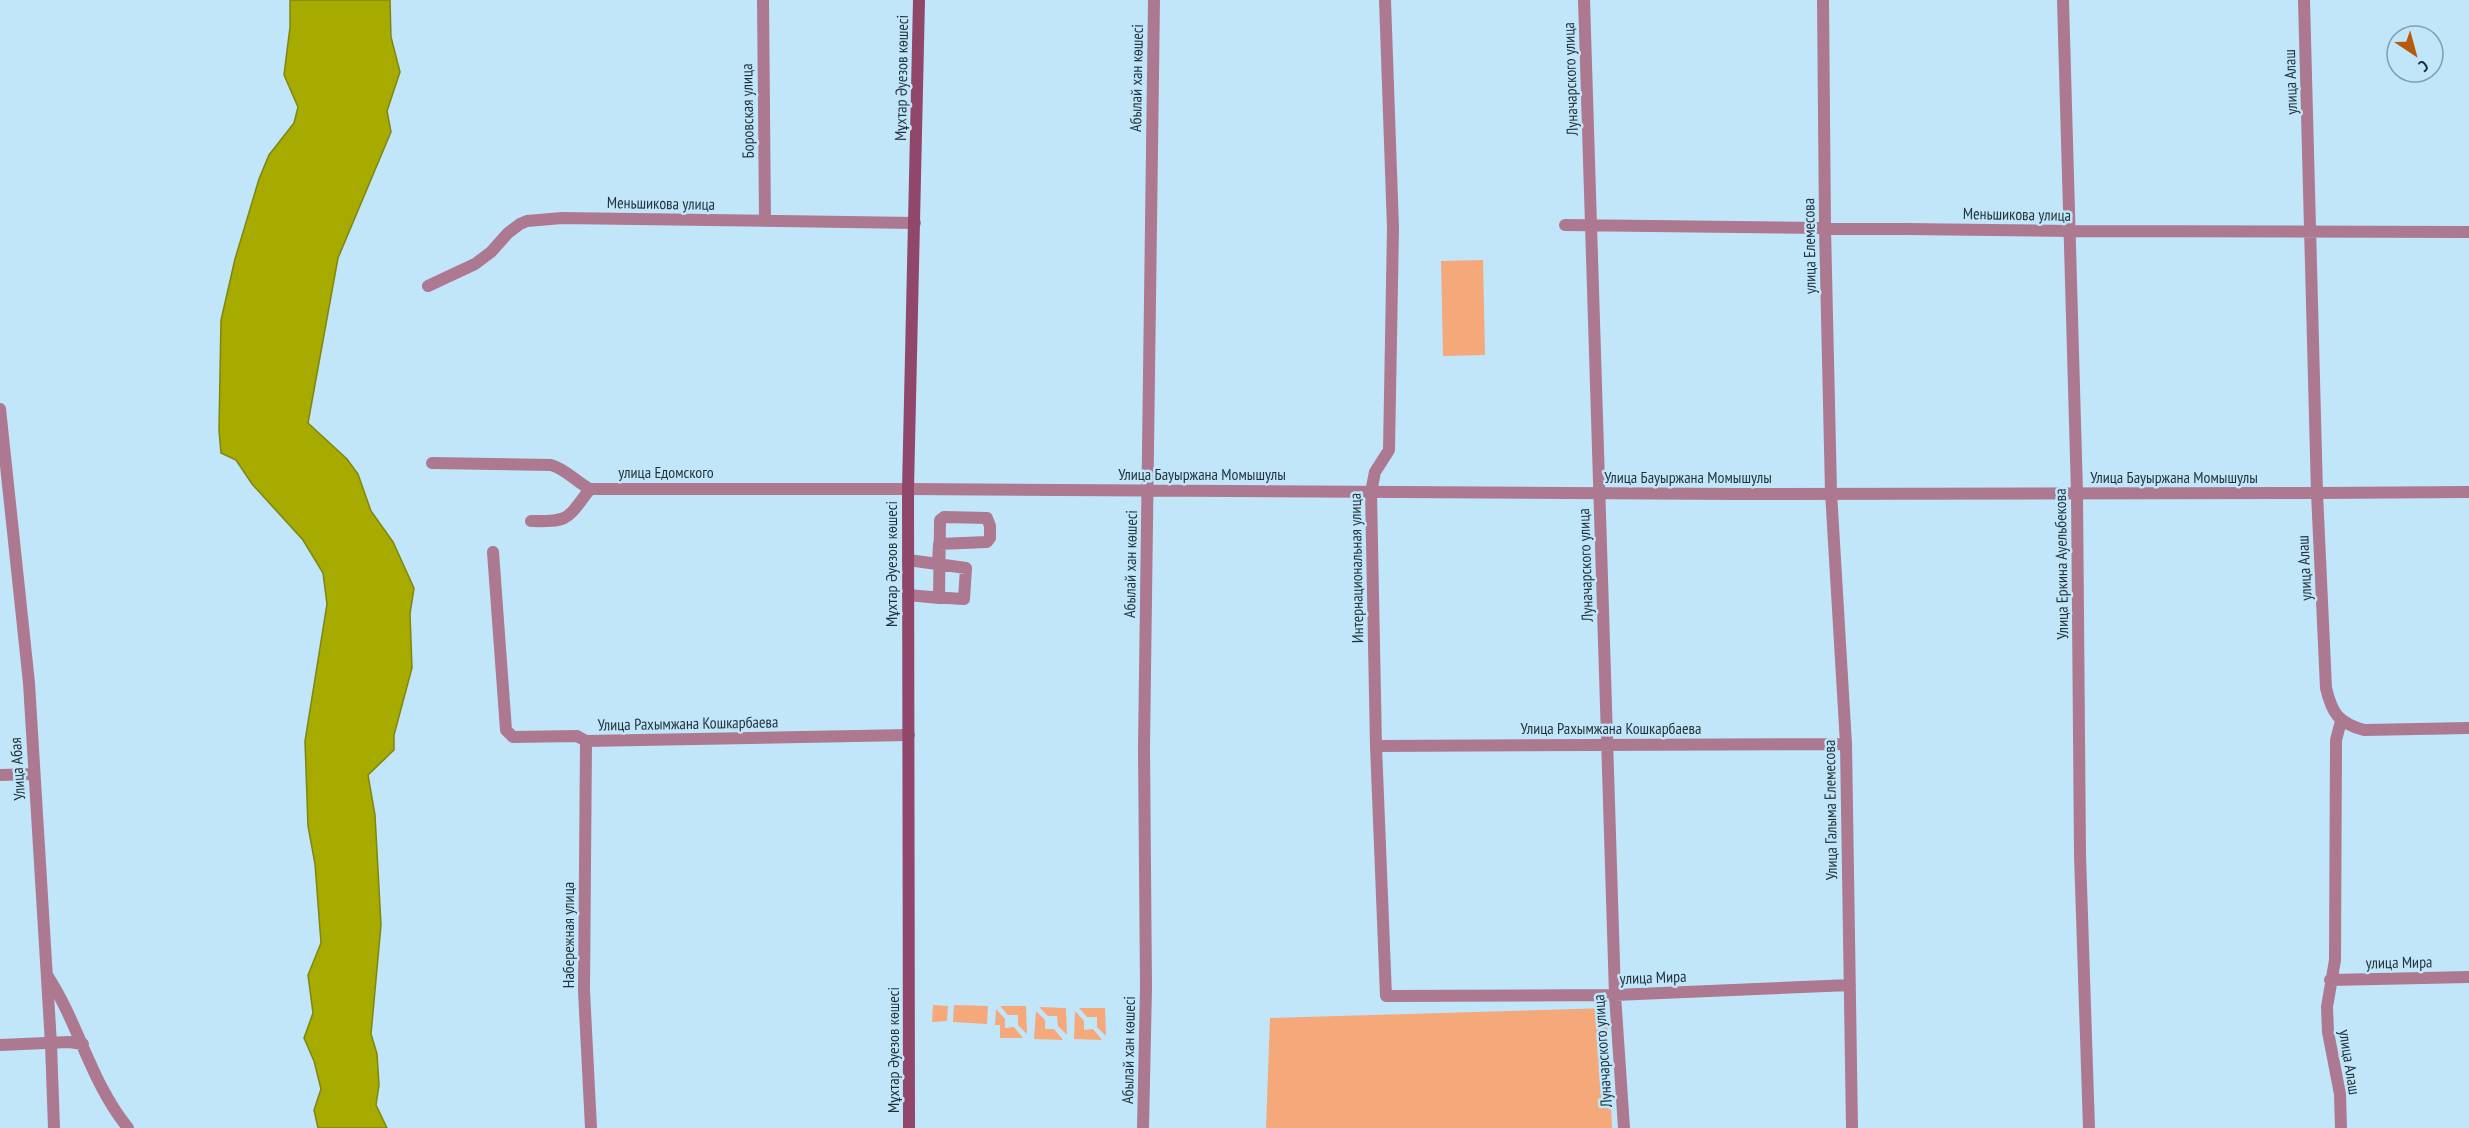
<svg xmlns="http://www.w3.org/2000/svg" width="2469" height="1128" viewBox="0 0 2469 1128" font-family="'PT Sans Narrow',sans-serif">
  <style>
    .green { fill: #f5a87a }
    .water { fill: #a7ab00; stroke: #7e8612; stroke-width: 1.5 }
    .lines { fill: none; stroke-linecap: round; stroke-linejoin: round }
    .minor { stroke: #ad7990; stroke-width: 12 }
    .tertiary { stroke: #ad7990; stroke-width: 12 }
    .secondary { stroke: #90476a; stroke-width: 12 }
    .labels { text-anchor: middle; stroke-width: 5; stroke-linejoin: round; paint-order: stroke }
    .street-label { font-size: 16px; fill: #1f313b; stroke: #c2e6f9 }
  </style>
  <rect width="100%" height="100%" fill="#c2e6f9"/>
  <path class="green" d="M1483,260L1485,355L1443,356L1441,261Z
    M933,1005L948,1006L947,1021L932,1022Z
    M954,1005L988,1006L987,1024L953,1022Z
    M1000,1006H1026L1027,1034L1018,1025V1015H1008Z
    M1039,1007L1066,1008L1067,1035L1058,1026L1057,1016H1048Z
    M1079,1008H1105L1106,1036L1097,1027V1017H1087Z
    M1607,1008L1612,1128H1266L1270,1018Z
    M996,1009L1005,1019V1028L1014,1027L1023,1038H1000V1025H995Z
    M1036,1011L1045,1020V1029H1054L1063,1040L1034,1039Z
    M1075,1011L1084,1021V1030L1093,1029L1102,1040L1074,1039Z"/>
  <path class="water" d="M290,0H390L391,37L400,72L387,111L391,132L338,258L308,423L347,459L358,474L371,511L393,542L414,588L410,614L412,668L394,735V750L368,775L375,815L381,925L371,1034L377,1054L379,1085L376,1105L387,1128H318L314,1110L321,1089L314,1061L304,1038L313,1013L308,975L321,943L315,864L308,826L305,741L327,604L323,573L303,540L252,484L236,460L221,453L219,430L221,320L235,259L259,179L269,155L294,123L298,107L284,75L290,27Z"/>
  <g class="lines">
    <path class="minor" d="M763,0L765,221
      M1385,0L1393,228L1389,450L1375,472L1371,492L1376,746L1386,996L1615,995L1850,985
      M1584,0L1615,995L1624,1128
      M1823,0L1825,228L1831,492L1846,744L1852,1128
      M2063,0L2077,493L2080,855L2089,1128
      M2304,0L2317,493L2469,492
      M1565,225L2069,231L2469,232
      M428,286L475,264L491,252L508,233L520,224L527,221L562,218L915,223
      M432,463L551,465C566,469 576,482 590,489H908
      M531,521C570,522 567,519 590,489
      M493,552L506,730L513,737L577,736L586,741L909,735
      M908,560L938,564L939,544L987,542L990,538V526L987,518L944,517L940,520L939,598L908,595C927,597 945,598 964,599L966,568L908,560
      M586,741L584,991L591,1128
      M1376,746L1846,744
      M0,775L34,774
      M47,975C79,1024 90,1081 128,1128
      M2330,980L2469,977
      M0,1045L69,1042L83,1044
      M2341,1128L2340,1094L2328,1032L2327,1007L2335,960L2336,740L2341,721"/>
    <path class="tertiary" d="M0,409L29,683L51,1044L54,1128
      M908,489L1737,494L2317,493L2326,688C2332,713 2338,723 2364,730L2469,728
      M1143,1128L1146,987L1144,748L1154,0"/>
    <path class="secondary" d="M909,1128L908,489L919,0"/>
  </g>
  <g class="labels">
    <g class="street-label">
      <text transform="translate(901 78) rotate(-89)" y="6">Мұхтар Әуезов көшесі</text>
      <text transform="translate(1136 78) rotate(-89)" y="6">Абылай хан көшесі</text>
      <text transform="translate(1570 79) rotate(-92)" y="6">Луначарского улица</text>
      <text transform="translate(2290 82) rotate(-92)" y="6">улица Алаш</text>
      <text transform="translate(747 111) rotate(-91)" y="6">Боровская улица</text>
      <text transform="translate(661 203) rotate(1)" y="6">Меньшикова улица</text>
      <text transform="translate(2017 214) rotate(1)" y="6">Меньшикова улица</text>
      <text transform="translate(1809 246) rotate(-91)" y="6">улица Елемесова</text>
      <text x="666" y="478">улица Едомского</text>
      <text x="1202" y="480">Улица Бауыржана Момышулы</text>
      <text x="1688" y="483">Улица Бауыржана Момышулы</text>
      <text x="2174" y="483">Улица Бауыржана Момышулы</text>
      <text transform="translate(891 564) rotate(-90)" y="6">Мұхтар Әуезов көшесі</text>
      <text transform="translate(1130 564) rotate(-89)" y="6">Абылай хан көшесі</text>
      <text transform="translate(2061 564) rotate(-91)" y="6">Улица Еркина Ауельбекова</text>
      <text transform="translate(1585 565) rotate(-92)" y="6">Луначарского улица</text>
      <text transform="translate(1356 568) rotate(-91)" y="6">Интернациональная улица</text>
      <text transform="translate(2304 568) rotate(-93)" y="6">улица Алаш</text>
      <text transform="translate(688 723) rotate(-1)" y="6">Улица Рахымжана Кошкарбаева</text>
      <text x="1611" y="734">Улица Рахымжана Кошкарбаева</text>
      <text transform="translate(17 769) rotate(-94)" y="6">Улица Абая</text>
      <text transform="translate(1830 810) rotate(-91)" y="6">Улица Галыма Елемесова</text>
      <text transform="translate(568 935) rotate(-90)" y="6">Набережная улица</text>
      <text transform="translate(2399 962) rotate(-1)" y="6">улица Мира</text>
      <text transform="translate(1653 977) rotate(-2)" y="6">улица Мира</text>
      <text transform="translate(893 1050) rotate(-90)" y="6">Мұхтар Әуезов көшесі</text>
      <text transform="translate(1128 1050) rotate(-89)" y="6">Абылай хан көшесі</text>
      <text transform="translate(1602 1051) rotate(-94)" y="6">Луначарского улица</text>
      <text transform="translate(2350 1062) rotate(81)" y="6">улица Алаш</text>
    </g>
  </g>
  <g transform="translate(2415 54) rotate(144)"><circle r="28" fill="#c2e6f9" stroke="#819ead" stroke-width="1.5"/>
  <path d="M0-4.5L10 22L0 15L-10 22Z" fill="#b85a0b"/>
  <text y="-9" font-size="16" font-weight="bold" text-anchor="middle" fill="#1f313b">С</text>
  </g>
</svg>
